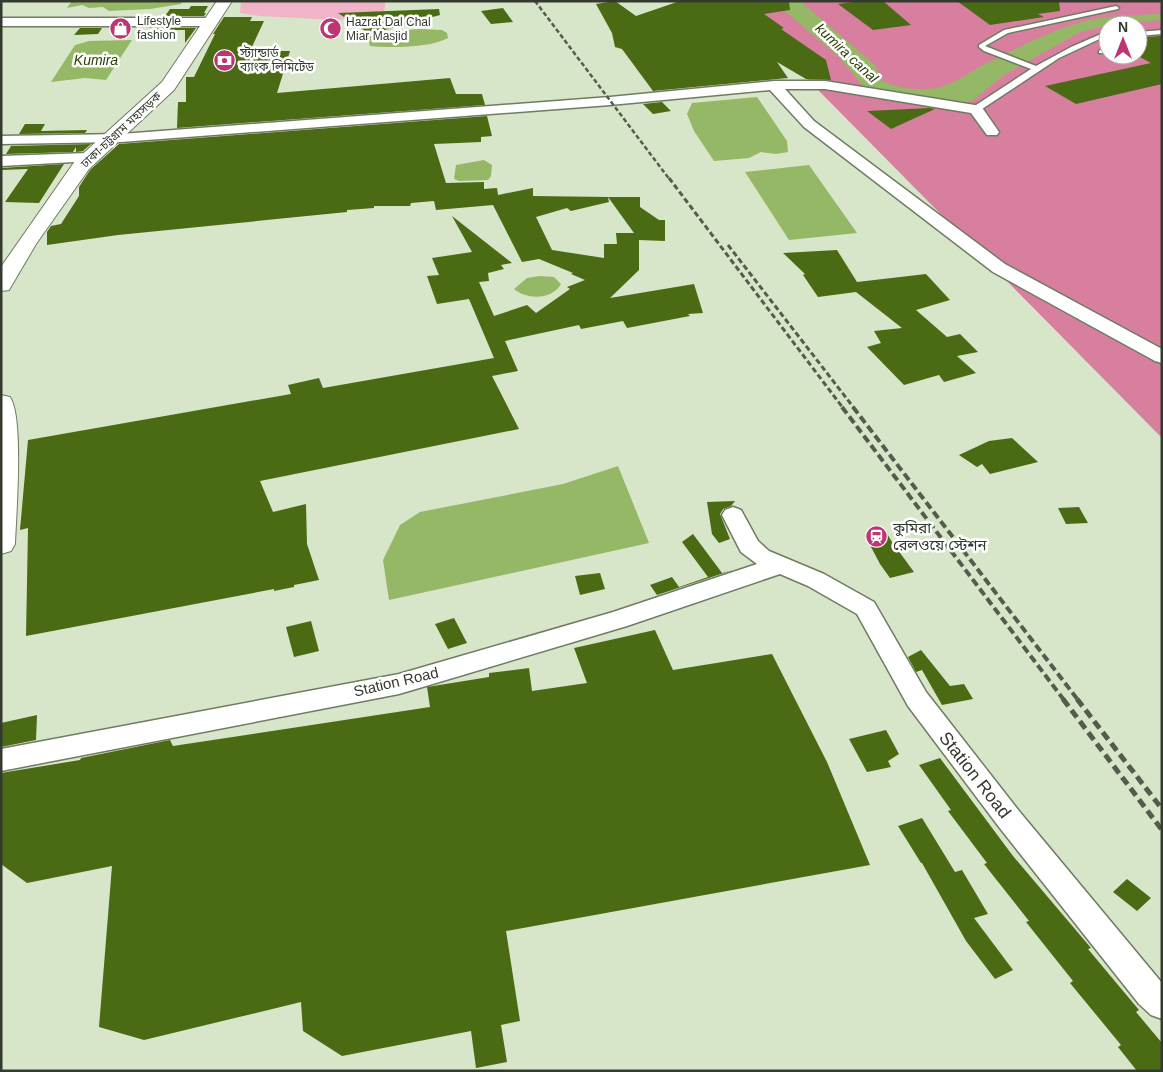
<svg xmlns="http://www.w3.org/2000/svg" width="1163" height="1072" viewBox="0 0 1163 1072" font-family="Helvetica,'Noto Sans Bengali',sans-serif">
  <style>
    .green { fill: #f0b3c8 }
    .forest { fill: #d87f9f; fill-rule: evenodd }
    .water { fill: #95b867 }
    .building { fill: #4b6a14 }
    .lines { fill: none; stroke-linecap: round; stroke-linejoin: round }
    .lane-casing { stroke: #6f7b62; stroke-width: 3 }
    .street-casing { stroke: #6f7b62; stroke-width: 3 }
    .secondary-casing { stroke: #6f7b62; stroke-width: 2 }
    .lane { fill: #fff; fill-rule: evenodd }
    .street { fill: #fff; fill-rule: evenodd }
    .secondary { fill: #fff; fill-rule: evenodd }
    .rail-far3 { stroke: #555c4e; stroke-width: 2.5; stroke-dasharray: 4.5 2.5; stroke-linecap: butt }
    .rail-far2 { stroke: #555c4e; stroke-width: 3; stroke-dasharray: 5.5 3; stroke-linecap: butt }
    .rail-far1 { stroke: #555c4e; stroke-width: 4; stroke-dasharray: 8 4; stroke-linecap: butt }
    .rail { stroke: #555c4e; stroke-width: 5; stroke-dasharray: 9 5; stroke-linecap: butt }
    .labels { text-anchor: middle; stroke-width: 5; stroke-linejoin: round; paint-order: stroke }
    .far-poi-label { font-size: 12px; fill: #353a2f; stroke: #fff; text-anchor: start }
    .far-street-label { font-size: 12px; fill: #353a2f; stroke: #fff }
    .far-water-label { font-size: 14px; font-style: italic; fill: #2a4002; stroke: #fff }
    .poi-label { font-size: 15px; fill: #353a2f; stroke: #fff; text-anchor: start }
    .street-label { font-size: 15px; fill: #353a2f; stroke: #fff }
    .near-street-label { font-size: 18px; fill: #353a2f; stroke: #fff }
  </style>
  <rect width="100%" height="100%" fill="#d7e5c9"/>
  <path class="green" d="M241,1H386L384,11L375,12L368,17L335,20L260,16L240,13Z"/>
  <path class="forest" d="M730,1H1162V438ZM1108,25H1138V55H1108Z"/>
  <path class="water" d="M72,1H182L181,4L150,9L109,11L103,7L89,8L82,5L67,8Z
    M773,1H800L875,65L882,81C903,90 930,93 952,83C963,78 973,70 985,64C1016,49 1052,29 1086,21C1111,15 1137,15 1162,14V20L1114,24L1080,32L1004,75L971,102H951L878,91L863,86L839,57Z
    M420,29L442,30L447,33L448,38C430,48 390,48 370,46L369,42L370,35L382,32Z
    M132,40L106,80L85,78L51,82L75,45L89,41Z
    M757,97L787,141L788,152L776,154L761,152L749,158L714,161L694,131L687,114L692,103Z
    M484,160L492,165L491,176L488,180L459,181L454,179L456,165Z
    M809,165L857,233L789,240L745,172Z
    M540,276L554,277L561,284C552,300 527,300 514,289L527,278Z
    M618,466L649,543L389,600L383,560L400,525L420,512L563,484Z"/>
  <path class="building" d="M615,1L636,16L680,1H789L790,10L764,14L784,28L781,29L826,60L831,80L806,79L777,62L788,78L653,91L622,49L615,47L612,33L596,4Z
    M862,1H883L911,25L873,30L838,4Z
    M957,1H1059L1060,11L1038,14L1044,17L990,25Z
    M191,6H208L204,13H206L204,16H165L170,9H189Z
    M503,8L513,22L491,24L481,11Z
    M439,9L440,15L370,34L338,13Z
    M224,17H252L250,21H264L250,51H290L277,93L450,78L456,94H482L485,105L177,128L178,102H186V77H194L215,34H213Z
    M80,28H102L98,34L74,35Z
    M158,28H196L185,43V30H157Z
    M1160,36L1162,37V84L1076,104L1045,86L1151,63L1138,56V38Z
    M662,102L671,111L653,114L643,104Z
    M930,108L935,109L891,129L867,111Z
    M487,116L492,136L481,137V142L434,144L446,183L484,182V189L497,188L498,195L533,188V196L608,197L609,202L571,211L567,208L536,217L552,250L604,258V244H617L616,233H634L608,197H640V207L659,220H665V241L639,240V270L610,298L694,284L703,313L688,314L690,316L627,328L623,321L581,329L579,325L505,341L518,371L492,376L519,429L260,481L273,512L306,504L307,544L319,580L294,585V587L274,591V589L26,636L28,528L20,530L28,440L291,394L288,385L319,378L323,388L494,358L469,299L437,304L427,276L439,275L432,258L472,252L452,216L512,263L501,265L504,269L488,273L489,281L479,282L494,316L527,305L536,313L570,289L567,287L585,280L571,274L573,273L539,259L522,262L493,205L436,210L434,201L411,203L410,206H374V208L347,210V212L118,235L47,245V232L51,226L61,224L79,196V187L90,170L119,144Z
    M25,124H45L41,131L87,130L85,133L19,134Z
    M91,144L83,151L76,152V147L73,152L6,154L11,146Z
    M64,164L39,203L5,202L28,169L1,170V168Z
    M837,250L857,282L926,274L950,300L916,310L947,337L960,334L978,352L957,356L976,373L944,382L939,375L904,385L867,347L881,343L874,331L902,328L856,292L818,297L803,275L805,274L783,253Z
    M1012,438L1038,462L990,474L982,464L977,467L959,455L989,441Z
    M735,501L731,506L723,509L720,514L730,539L719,543L712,534L707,502Z
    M1079,507L1088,523L1066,524L1058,508Z
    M886,532L892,542L914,572L890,578L880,564L870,545Z
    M693,534L722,573L733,570L657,595L650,585L672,577L679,587L708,577L682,542Z
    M600,573L605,589L580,595L575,576Z
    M454,618L467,643L448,649L435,624Z
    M311,621L319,651L294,657L286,627Z
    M655,630L673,670L772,654L827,762L870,865L506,931L520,1021L501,1025L507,1062L476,1068L471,1031L342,1056L303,1031L301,1002L144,1040L99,1027L112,866L27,883L1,864V773L80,760L81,758L170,740L173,746L430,707L427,687L489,677V673L529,668L532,691L587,683L574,648Z
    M921,650L950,686L964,684L973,699L942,705L922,670L916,672L908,657Z
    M37,715L36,740L1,747V723Z
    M886,730L899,754L888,761L891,767L867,772L849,739Z
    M940,758L1013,856L1091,948L1088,949L1139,1010L1136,1012L1162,1043V1071H1137L1118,1047L1121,1045L1070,983L1073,981L1026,922L1029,921L984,864L987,863L948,811L951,810L919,765Z
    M922,818L955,872L962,870L988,914L974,918L1013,970L995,979L966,941L922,863H921L898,826Z
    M1127,879L1151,898L1137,911L1113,892Z"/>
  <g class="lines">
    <defs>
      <path id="lane" d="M1116,6L1119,8L1118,9L1008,33L985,46L1036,66L1071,47L1108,31V35L1059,58L979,111H973V107L1031,69L984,51L979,47V45L1004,30Z
        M1162,30V34L1138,36V32Z
        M1108,45V50L1103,53H1099V51Z"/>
      <path id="street" d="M1,18H212L218,22L212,26H1Z
        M774,81H825L981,106L999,132L997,135H987L971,113L825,89H785L814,121L1005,264L1162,349V363L1155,361L993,272L804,127L770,90L610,105L121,142L1,144V136L121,134L610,97Z
        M88,153L93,155L96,158L93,161L1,166V156Z
        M733,507L741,510L758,541L769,551L824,574L874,602L926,692L1019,811L1162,983V1019L1151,1015L1139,1004L999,827L908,706L857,614L808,586L780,574L627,626L399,694L1,771V749L399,674L613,612L757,564L741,552L722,515L725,510Z"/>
      <path id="secondary" d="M217,1H232L174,90L89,169L36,244L9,290L1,291V267L75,161L162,82Z
        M1,395L10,397C24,417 16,515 15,544L11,551L1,554Z"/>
    </defs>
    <use href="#lane" class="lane-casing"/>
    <use href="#street" class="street-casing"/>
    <use href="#secondary" class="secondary-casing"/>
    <use href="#lane" class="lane"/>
    <use href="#street" class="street"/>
    <use href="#secondary" class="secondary"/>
    <path class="rail-far3" d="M535,1L670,180"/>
    <path class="rail-far2" d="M669,178L843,408
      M728,245L854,408"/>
    <path class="rail-far1" d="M842,407L1064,700
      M853,407L1078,700"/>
    <path class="rail" d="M1063,699L1162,830
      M1077,699L1162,809"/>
  </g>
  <defs>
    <symbol id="shop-disc" viewBox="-11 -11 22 22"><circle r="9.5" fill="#bd3573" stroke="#fff"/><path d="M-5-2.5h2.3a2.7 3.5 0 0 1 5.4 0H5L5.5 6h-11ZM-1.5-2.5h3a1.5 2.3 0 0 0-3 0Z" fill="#fff"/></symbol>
    <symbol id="mosque-disc" viewBox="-11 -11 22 22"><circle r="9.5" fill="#bd3573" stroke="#fff"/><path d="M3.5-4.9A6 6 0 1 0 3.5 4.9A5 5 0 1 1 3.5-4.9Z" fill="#fff"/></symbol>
    <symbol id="bank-disc" viewBox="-11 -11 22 22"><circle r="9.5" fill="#bd3573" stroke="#fff"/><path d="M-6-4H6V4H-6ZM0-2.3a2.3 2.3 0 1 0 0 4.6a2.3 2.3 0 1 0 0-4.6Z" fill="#fff"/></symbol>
    <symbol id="station-disc" viewBox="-11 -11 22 22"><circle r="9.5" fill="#bd3573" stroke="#fff"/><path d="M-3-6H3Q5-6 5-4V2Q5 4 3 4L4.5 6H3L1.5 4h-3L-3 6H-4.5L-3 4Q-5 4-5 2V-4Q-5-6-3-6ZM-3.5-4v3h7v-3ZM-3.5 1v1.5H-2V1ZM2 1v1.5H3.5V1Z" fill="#fff"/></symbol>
  </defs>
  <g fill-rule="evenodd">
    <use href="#shop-disc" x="108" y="16" width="25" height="25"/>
    <use href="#mosque-disc" x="318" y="16" width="25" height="25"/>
    <use href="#bank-disc" x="212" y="48" width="25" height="25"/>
    <use href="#station-disc" x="864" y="524" width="25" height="25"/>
  </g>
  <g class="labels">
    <g class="far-poi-label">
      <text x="137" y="25">Lifestyle<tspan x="137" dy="14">fashion</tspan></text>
      <text x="346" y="26">Hazrat Dal Chal<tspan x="346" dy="14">Miar Masjid</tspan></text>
      <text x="240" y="57">স্ট্যান্ডার্ড<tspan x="240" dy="14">ব্যাংক লিমিটেড</tspan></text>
    </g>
    <g class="far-street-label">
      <text transform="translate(121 130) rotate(-43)" y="4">ঢাকা-চট্টগ্রাম মহাসড়ক</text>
    </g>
    <g class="far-water-label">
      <text transform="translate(847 53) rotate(43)" y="5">kumira canal</text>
      <text x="96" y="65">Kumira</text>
    </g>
    <g class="poi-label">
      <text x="893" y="533">কুমিরা<tspan x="893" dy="17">রেলওয়ে স্টেশন</tspan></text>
    </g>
    <g class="street-label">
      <text transform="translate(396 682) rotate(-13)" y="5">Station Road</text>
    </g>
    <g class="near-street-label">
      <text transform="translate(975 775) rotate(52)" y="6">Station Road</text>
    </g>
  </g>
  <rect width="1163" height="1072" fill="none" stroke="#353a2f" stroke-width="5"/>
  <g transform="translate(1123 40)"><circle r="24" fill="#ffffff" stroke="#aeb0ac"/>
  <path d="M0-4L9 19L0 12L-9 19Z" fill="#bd3573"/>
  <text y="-8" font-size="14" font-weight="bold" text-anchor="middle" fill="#353a2f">N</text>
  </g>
</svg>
